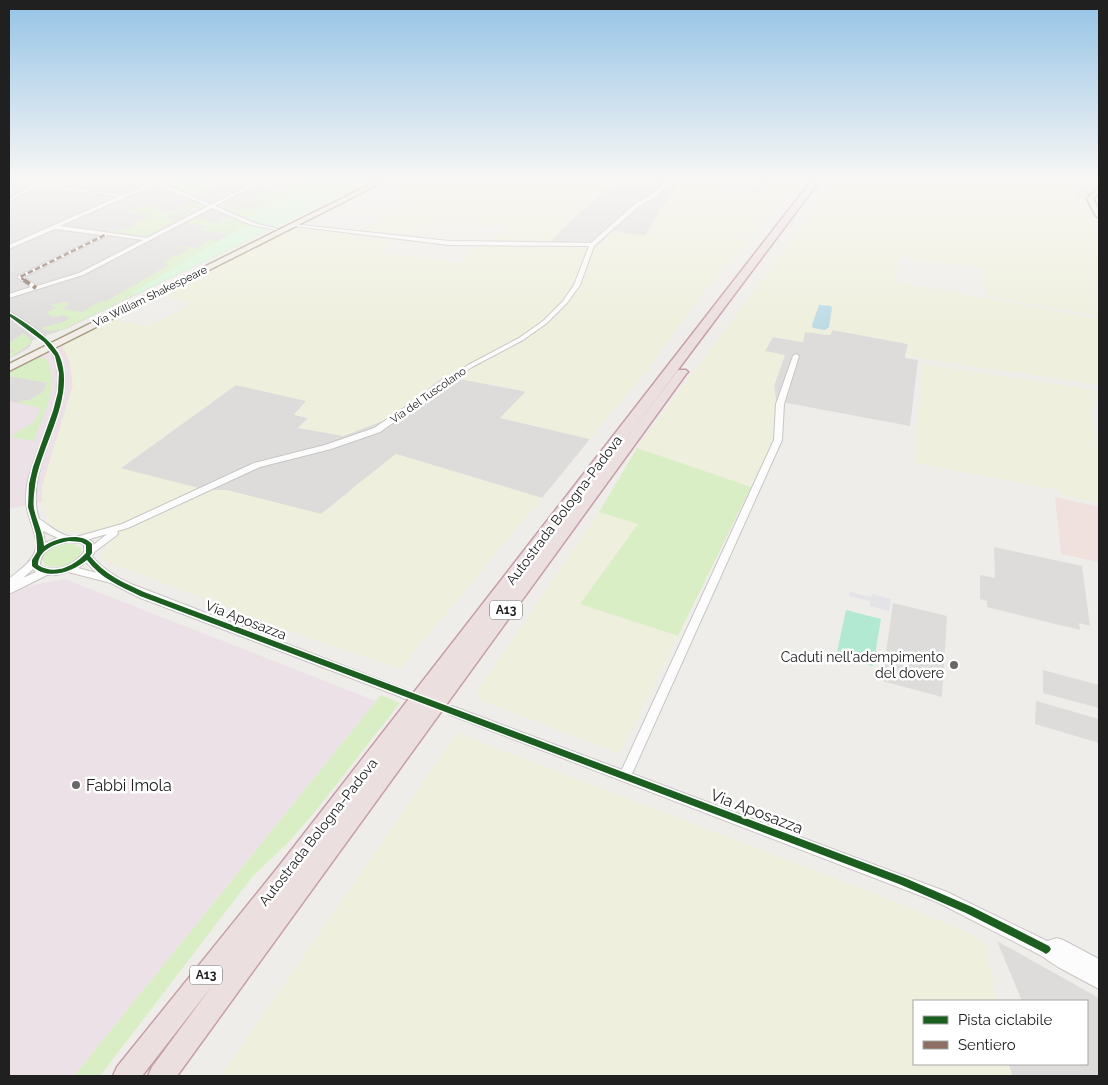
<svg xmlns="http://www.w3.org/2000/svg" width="1108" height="1085" viewBox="0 0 1108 1085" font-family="Raleway,sans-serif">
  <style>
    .residential { fill: #dedcda }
    .commercial { fill: #f1e1de }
    .industrial { fill: #ede1e8 }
    .religious { fill: #dddcda }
    .farmland { fill: #eeefdc; fill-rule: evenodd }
    .grass { fill: #daeec6 }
    .park { fill: #d6f6d7 }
    .pitch { fill: #b2e9d3 }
    .plaza { fill: #e4e3e8 }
    .water { fill: #badae4 }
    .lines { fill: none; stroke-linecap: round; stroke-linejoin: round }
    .minor-casing { stroke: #c7c6c5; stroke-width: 2 }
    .tertiary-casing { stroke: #c7c6c5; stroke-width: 2 }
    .primary-casing { stroke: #a69c85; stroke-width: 3 }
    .motorway-casing { stroke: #c69ea9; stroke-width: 3 }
    .minor { fill: #fdfcfc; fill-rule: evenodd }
    .tertiary { fill: #fdfcfc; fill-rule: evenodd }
    .primary { fill: #f2ede6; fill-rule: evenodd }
    .motorway { fill: #ecdfe0; fill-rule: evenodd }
    .tram { stroke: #cbcbca; stroke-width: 1 }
    .quiet-far1 { stroke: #8d6e63; stroke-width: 2.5; stroke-dasharray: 5.5 2.5; stroke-linecap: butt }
    .quiet { stroke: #8d6e63; stroke-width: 4; stroke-dasharray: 7 4; stroke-linecap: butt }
    .cycleway-casing { stroke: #fff; stroke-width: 3 }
    .cycleway { fill: #1b5e20; fill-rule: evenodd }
    .poi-dot { fill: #686866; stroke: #fff; stroke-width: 2 }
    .labels { text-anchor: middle; stroke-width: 5; stroke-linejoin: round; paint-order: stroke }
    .far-street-label { font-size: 11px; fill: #202020; stroke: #fff }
    .shield { fill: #fff; stroke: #636363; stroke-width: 1 }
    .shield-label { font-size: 12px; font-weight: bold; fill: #202020 }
    .street-label { font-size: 14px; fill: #202020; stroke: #fff }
    .poi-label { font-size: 14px; fill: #202020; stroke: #fff; text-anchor: end }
    .near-poi-label { font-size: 16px; fill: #202020; stroke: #fff; text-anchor: start }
    .near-street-label { font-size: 16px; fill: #202020; stroke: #fff }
  </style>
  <rect width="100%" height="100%" fill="#efede9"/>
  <path class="residential" d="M9,180H371L277,226L266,228L268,231L68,328L33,340L29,348L9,359Z
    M615,180H771L766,194L682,185L660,210L645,237L614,231L597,246L545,245Z
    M1070,180H1099V201L1076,198Z
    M832,330L908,344L905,358L918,360L910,426L776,401L774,386L779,371L765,351L773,337L803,342L805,332L830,335Z
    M444,376L527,392L501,418L590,439L542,498L396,454L321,514L226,490H207L120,469L236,385L307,401L294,414L308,418L299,427L343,436L393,417Z
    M997,941L1099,998V1076H1012L1009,1064H1087V1001H1022Z"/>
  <path class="commercial" d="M1055,497L1099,507V562L1061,554Z"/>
  <path class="industrial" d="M63,347L70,362L73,385L42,487V502L9,509V371L31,359Z
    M65,579L376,701L74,1076H9V596L22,587Z"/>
  <path class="religious" d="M9,376L48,383L46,387L47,390L28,401L24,400L18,403L9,401Z
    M994,547L1082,566L1090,626L1079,623L1080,630L987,607V601L980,599V575L995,578Z
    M893,603L947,616L942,697L882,681Z
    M1043,670L1099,685V708L1043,693Z
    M1036,701L1099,719V743L1035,724Z"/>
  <path class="farmland" d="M415,180H615L546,245L597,246L613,231L645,236L660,210L682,184L766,194L771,180H802L699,298L649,368L590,439L500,418L526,391L444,376L393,417L343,436L298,428L308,418L294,415L306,401L236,385L120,468L207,490H226L321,514L342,499L354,487L396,454L542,498L400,669L317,641L102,560L101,557L107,543L120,534L112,528L90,533L62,532L52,527L44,512L42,502V487L73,385L70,363L63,347L65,343L109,319L148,326L192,303L160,295L291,228L303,227L358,233L412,198L389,194ZM441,221L506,228L492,241H538L539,245H477L462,263L382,252L398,239L366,234L370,231L420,237Z
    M833,180H1070L1076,197L1081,198L1099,232V316L987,296L982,267L899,257L896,282L1099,319V385L905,356L908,344L867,336L833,330L830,335L805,332L803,342L773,337L765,351L785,355L774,386L776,401L774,438L751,487L637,448L785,249Z
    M922,364L1099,391L1092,408L1096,441L1099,448V503L1061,495L1059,490L914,463Z
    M599,512L639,523L580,604L678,636L620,754L478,699L476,693Z
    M457,733L873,893L972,934L985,943L997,1001H914V1064H1009L1012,1076H221Z"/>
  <path class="grass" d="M276,180H331L276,226L252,220L219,205L236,202L223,206L228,208L241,202L252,204L250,205L239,204L234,208L253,210L260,206L253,205L255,203L246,202H259L263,198L250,197C260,191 271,195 281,191L274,190L275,189H293L298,185H267Z
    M193,202L204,206L181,218H179L193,210L184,209L163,218L177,220L146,236L110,232L132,227L136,224L134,223L150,217L148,216L153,213C147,212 143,215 137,215L141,212L126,213L143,205L161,207L155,210L172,212Z
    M228,216L267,230L64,329L50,331L41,328L63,322L70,318L64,315L53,317L46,312L57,308L50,305L66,302L69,304L62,309L82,312L101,301L105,302L169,265L164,263L174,257L162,255L178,256L189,249L180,247L182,246L196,248L209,240L219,242L230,234L201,231L208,226L185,223L194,218L217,223Z
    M23,333L31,340L30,344L9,358V354L15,350L9,349V344Z
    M37,358H46C61,384 43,415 34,441L10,437L35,421L40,408L18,403L24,400L28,401L46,390L43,389L48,383L9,376V372Z
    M637,448L751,487L678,636L580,604L638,524L599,512Z
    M68,544H74L81,548C83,564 56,570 44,565L42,558C48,549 58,545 68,544Z
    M381,695L400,703L318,808L288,843L253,876L100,1076H74Z"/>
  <path class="park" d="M156,180H222L193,195Z
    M312,180H370L277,226L263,224L248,218Z
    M247,224L267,231L136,294L132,293Z"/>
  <path class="pitch" d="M846,610L881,619L873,666L836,657Z"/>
  <path class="plaza" d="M850,592L871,597L872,594L891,599L889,611L870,606V601L849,596Z"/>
  <path class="water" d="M819,305L831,306L832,308L829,327L825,330L813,328L812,325Z"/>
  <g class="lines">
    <defs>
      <path id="minor" d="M148,180L158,181L211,205L259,180H264L215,206L254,223L278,229L276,230L251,225L212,208L83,275L9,298V294L31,287L18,278V276L102,235L55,229L11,248H9V245L120,196L32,186L30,184L124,195L152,182ZM155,184L208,206L147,238L60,226ZM108,235L143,240L79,273L37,286L24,277Z
        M667,180H671L657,196L639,206L594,246L580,285L567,303L547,323L523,340L472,367L380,432L331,449L260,467L128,528L117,531L118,533L117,535L93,553H87L86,551L107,534L79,542L75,539L76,537L122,524L254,463L325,445L374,428L468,365L519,338L543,321L563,301L574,285L589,246L449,245L294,226L292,225V224L449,241L591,243L635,204L653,194Z
        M796,354L799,356L784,404L782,440L631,776L629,779L625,781L621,779L619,776L774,440L776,404L793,356Z"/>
      <path id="tertiary" d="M38,180H44L9,202V199Z
        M9,312C19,316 29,324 38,331C107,382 18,455 39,519C49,525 57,533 68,536C78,538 84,536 93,542L94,553L92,556C102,569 116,577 131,584L409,691L411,694L409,697L405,699L401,697L138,597L111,583L68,572L56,575H47L9,594V579C18,571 30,564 35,552C40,539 29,522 27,508C25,501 26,493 27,485C34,447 70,396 54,357C46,339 24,328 9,317ZM43,531L58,538L45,543ZM69,542L81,543L84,545V552C74,565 55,574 40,565C40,550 57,544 69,542ZM86,562L97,573L78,568ZM33,569L36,572L23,578Z
        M452,706L947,892L1047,941L1057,938L1063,940L1099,959V989L1058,967L1040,955L937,902L448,714L446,711L448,708Z"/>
      <path id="primary" d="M379,180H387L9,371V364Z
        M1099,187V192L1093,199L1099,210V218L1096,216L1087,199Z"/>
      <path id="motorway" d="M812,180H820L623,443L678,370H686L688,372L686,374L177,1076H148L152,1067L212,986L142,1076H113L117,1067L279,866Z"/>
    </defs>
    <use href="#minor" class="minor-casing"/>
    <use href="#tertiary" class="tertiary-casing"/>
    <use href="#primary" class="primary-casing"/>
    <use href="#motorway" class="motorway-casing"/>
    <use href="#minor" class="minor"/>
    <use href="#tertiary" class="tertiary"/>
    <use href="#primary" class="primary"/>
    <use href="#motorway" class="motorway"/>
    <path class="tram" d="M9,199L39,180"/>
    <path class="quiet-far1" d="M26,281L20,277L107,234"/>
    <path class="quiet" d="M24,280L36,288"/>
    <defs>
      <path id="cycleway" d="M9,313C17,317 24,322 31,327C42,335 55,345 60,357C76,398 40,446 35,486C34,494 33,502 34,509C37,522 43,533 44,546C54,539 73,534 85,539C88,540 90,542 92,544V553L90,556C104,574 124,583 144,592L905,878L972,907L1049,946L1051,949L1049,952L1046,954L1043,952L966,913L899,884L140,596C120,586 100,578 87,560C72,572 48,581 32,566V560L37,552V545L36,534L28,507L29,484L33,467L53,411L58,392L59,373L55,356L44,342L9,316ZM69,541L81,542L86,545V553C74,566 55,576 38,565C38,550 56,543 69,541Z"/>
    </defs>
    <use href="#cycleway" class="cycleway-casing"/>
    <use href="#cycleway" class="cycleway"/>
  </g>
  <linearGradient id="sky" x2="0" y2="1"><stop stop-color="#95c3e6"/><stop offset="0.54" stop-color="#f8f7f5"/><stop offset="1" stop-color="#f8f7f5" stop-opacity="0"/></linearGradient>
  <rect width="1108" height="332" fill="url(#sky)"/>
  <g class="poi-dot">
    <circle cx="954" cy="665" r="5"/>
    <circle cx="76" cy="785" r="5"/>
  </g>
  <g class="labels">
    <g class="far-street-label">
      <text transform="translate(150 296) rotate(-26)" y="4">Via William Shakespeare</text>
      <text transform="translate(428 395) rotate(-35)" y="4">Via del Tuscolano</text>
    </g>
    <g class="shield">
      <rect x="490" y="600.5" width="32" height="19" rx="4"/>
      <rect x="190" y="965.5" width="32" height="19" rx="4"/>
    </g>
    <g class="shield-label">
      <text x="506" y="614">A13</text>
      <text x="206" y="979">A13</text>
    </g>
    <g class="street-label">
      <text transform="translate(564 510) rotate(-53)" y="5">Autostrada Bologna-Padova</text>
      <text transform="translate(246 620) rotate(21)" y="5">Via Aposazza</text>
      <text transform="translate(318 832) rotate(-52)" y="5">Autostrada Bologna-Padova</text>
    </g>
    <g class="poi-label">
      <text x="944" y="662">Caduti nell'adempimento<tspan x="944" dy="16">del dovere</tspan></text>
    </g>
    <g class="near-poi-label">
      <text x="86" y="791">Fabbi Imola</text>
    </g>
    <g class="near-street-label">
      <text transform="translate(757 811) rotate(21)" y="6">Via Aposazza</text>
    </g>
  </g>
  <rect width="1108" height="1085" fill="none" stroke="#202020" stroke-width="20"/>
  <rect x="913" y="1000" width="175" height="65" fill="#ffffff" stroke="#a6a6a6"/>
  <rect x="923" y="1016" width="25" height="8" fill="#1b5e20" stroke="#a6a6a6"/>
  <text x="958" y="1025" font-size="15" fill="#202020">Pista ciclabile</text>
  <rect x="923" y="1041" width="25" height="8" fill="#8d6e63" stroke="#a6a6a6"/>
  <text x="958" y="1050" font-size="15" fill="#202020">Sentiero</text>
</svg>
